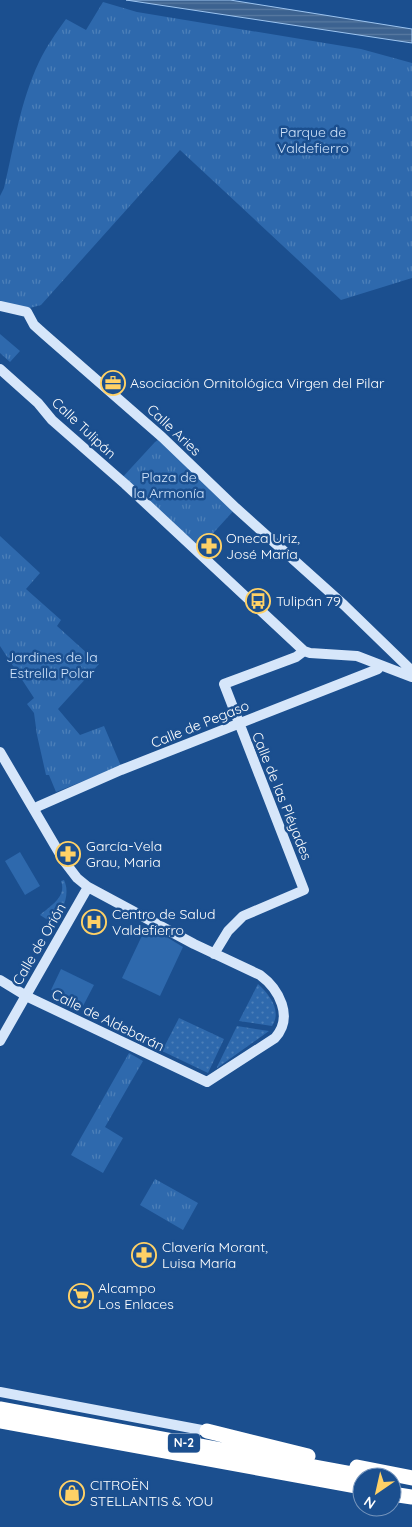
<svg xmlns="http://www.w3.org/2000/svg" width="412" height="1527" viewBox="0 0 412 1527" font-family="Quicksand,sans-serif">
  <style>
    .grass { fill: url(#grass-dots) }
    .park { fill: url(#park-tufts) }
    .pitch { fill: #2e69ad }
    .water { fill: url(#water-rules); stroke: #9cc4f0 }
    .lines { fill: none; stroke-linecap: round; stroke-linejoin: round }
    .secondary { stroke: #d6e6fa; stroke-width: 10 }
    .highway { stroke: #fff; stroke-width: 15 }
    .labels { text-anchor: middle; stroke-width: 5; stroke-linejoin: round; paint-order: stroke }
    .shield { fill: #1b4f8f; stroke: #bbcadd; stroke-width: 1 }
    .shield-label { font-size: 12px; font-weight: bold; fill: #fff }
    .park-label { font-size: 14px; fill: #cfe3fa; stroke: #1b4f8f }
    .poi-label { font-size: 14px; fill: #fff; stroke: #1b4f8f; text-anchor: start }
    .street-label { font-size: 14px; fill: #fff; stroke: #1b4f8f }
  </style>
  <defs>
    <pattern id="grass-dots" width="8" height="8" patternUnits="userSpaceOnUse" patternTransform="scale(1.25)"><rect width="8" height="8" fill="#2e69ad"/><path d="M2 2h.1M6 6h.1" fill="none" stroke="#4d80b9" stroke-width="1.8" stroke-linecap="round"/></pattern>
    <pattern id="park-tufts" width="24" height="20" patternUnits="userSpaceOnUse" patternTransform="scale(1.25)"><rect width="24" height="20" fill="#2e69ad"/><path d="M3 7l-1-3M5 7V3M7 7l1-3M15 17l-1-3M17 17v-4M19 17l1-3" fill="none" stroke="#4d80b9"/></pattern>
    <pattern id="water-rules" width="6" height="5" patternUnits="userSpaceOnUse" patternTransform="scale(1.25)"><rect width="6" height="5" fill="#3c6290"/><path d="M0 2.5h6" fill="none" stroke="#597aa1"/></pattern>
  </defs>
  <rect width="100%" height="100%" fill="#1b4f8f"/>
  <path class="grass" d="M64,880C71,895 62,911 54,924L40,915C50,906 67,897 61,881Z
    M258,984C270,995 282,1011 272,1026L239,1021Z
    M179,1018L224,1039L208,1073L162,1051Z
    M237,1026L269,1031L217,1068V1067Z"/>
  <path class="park" d="M103,2L137,12L361,49L412,63V278L341,300L180,150L41,305L26,309L0,302V196L4,188C14,146 20,102 39,62C46,47 56,33 66,19L86,30Z
    M0,334L20,351L10,362L0,353Z
    M162,437L236,508L197,551L120,480L155,442Z
    M0,536L40,573L26,589L61,620L57,626L99,664L58,709L80,735L104,726L121,766L56,792L49,775H46L37,735L34,713L27,704L34,698L0,646Z
    M129,1053L143,1061L105,1127L123,1138L103,1173L71,1155Z
    M155,1179L198,1203L183,1230L140,1205Z"/>
  <path class="pitch" d="M20,852L40,886L25,895L5,861Z
    M147,925L183,947L160,996L122,978Z
    M61,969L94,985L83,1006L51,990Z"/>
  <path class="water" d="M126,0H230L412,29V43Z"/>
  <g class="lines">
    <path class="secondary" d="M0,306L27,312L34,325L44,334L162,437L236,508L344,605L412,671
      M0,369L38,403L52,420L125,484L304,651L310,653L357,656L412,677
      M0,752L64,861L77,878L88,887L194,944L260,975C279,989 294,1017 275,1038L207,1082L28,997L0,980
      M34,809L39,806L121,770L378,669
      M214,954L228,931L243,916L304,890L224,684L296,657L304,651
      M0,1041L88,887
      M0,1392L207,1431"/>
    <path class="highway" d="M0,1409L368,1477
      M0,1421L362,1487
      M207,1431L308,1456
      M357,1467L412,1478
      M392,1494L412,1497"/>
  </g>
  <defs>
    <symbol id="office-ring" viewBox="-11 -11 22 22"><circle r="9.5" fill="#1b4f8f" stroke="#ffd166" stroke-width="1.5"/><path d="M-6-3h4V-5.5h4V-3h4V5H-6ZM-1-4.5V-3h2v-1.5ZM-6 0V1H6V0Z" fill="#ffd166"/></symbol>
    <symbol id="pharmacy-ring" viewBox="-11 -11 22 22"><circle r="9.5" fill="#1b4f8f" stroke="#ffd166" stroke-width="1.5"/><path d="M-2-6h4v4h4v4h-4v4h-4v-4h-4v-4h4Z" fill="#ffd166"/></symbol>
    <symbol id="bus-ring" viewBox="-11 -11 22 22"><circle r="9.5" fill="#1b4f8f" stroke="#ffd166" stroke-width="1.5"/><path d="M-5-6H5V4H4V6H2V4H-2V6H-4V4H-5ZM-3.5-4V0h7V-4ZM-3.5 1.2v1.5H-2V1.2ZM2 1.2v1.5H3.5V1.2Z" fill="#ffd166"/></symbol>
    <symbol id="hospital-ring" viewBox="-11 -11 22 22"><circle r="9.5" fill="#1b4f8f" stroke="#ffd166" stroke-width="1.5"/><path d="M-5-5h3v3.5h4V-5h3V5h-3V1.5h-4V5h-3Z" fill="#ffd166"/></symbol>
    <symbol id="supermarket-ring" viewBox="-11 -11 22 22"><circle r="9.5" fill="#1b4f8f" stroke="#ffd166" stroke-width="1.5"/><path d="M-6-5.5h2.5l.6 2H6L4.5 2H-2.5L-4.4-4H-6ZM-1.5 3.2a1.3 1.3 0 1 0 .1 0ZM3 3.2a1.3 1.3 0 1 0 .1 0Z" fill="#ffd166"/></symbol>
    <symbol id="shop-ring" viewBox="-11 -11 22 22"><circle r="9.5" fill="#1b4f8f" stroke="#ffd166" stroke-width="1.5"/><path d="M-5-2.5h2.3a2.7 3.5 0 0 1 5.4 0H5L5.5 6h-11ZM-1.5-2.5h3a1.5 2.3 0 0 0-3 0Z" fill="#ffd166"/></symbol>
  </defs>
  <g fill-rule="evenodd">
    <use href="#office-ring" x="99" y="369" width="28" height="28"/>
    <use href="#pharmacy-ring" x="195" y="532" width="28" height="28"/>
    <use href="#bus-ring" x="244" y="587" width="28" height="28"/>
    <use href="#pharmacy-ring" x="54" y="840" width="28" height="28"/>
    <use href="#hospital-ring" x="80" y="908" width="28" height="28"/>
    <use href="#pharmacy-ring" x="130" y="1241" width="28" height="28"/>
    <use href="#supermarket-ring" x="67" y="1282" width="28" height="28"/>
    <use href="#shop-ring" x="58" y="1479" width="28" height="28"/>
  </g>
  <g class="labels">
    <rect class="shield" x="168" y="1433.5" width="32" height="19" rx="4"/>
    <g class="shield-label">
      <text x="184" y="1447">N-2</text>
    </g>
    <g class="park-label">
      <text x="313" y="137">Parque de<tspan x="313" dy="16">Valdefierro</tspan></text>
      <text x="169" y="482">Plaza de<tspan x="169" dy="16">la Armonía</tspan></text>
      <text x="52" y="662">Jardines de la<tspan x="52" dy="16">Estrella Polar</tspan></text>
    </g>
    <g class="poi-label">
      <text x="130" y="388">Asociación Ornitológica Virgen del Pilar</text>
      <text x="226" y="543">Oneca Uriz,<tspan x="226" dy="16">José María</tspan></text>
      <text x="276" y="606">Tulipán 79</text>
      <text x="86" y="851">García-Vela<tspan x="86" dy="16">Grau, Maria</tspan></text>
      <text x="112" y="919">Centro de Salud<tspan x="112" dy="16">Valdefierro</tspan></text>
      <text x="162" y="1252">Clavería Morant,<tspan x="162" dy="16">Luisa María</tspan></text>
      <text x="98" y="1293">Alcampo<tspan x="98" dy="16">Los Enlaces</tspan></text>
      <text x="90" y="1490">CITROËN<tspan x="90" dy="16">STELLANTIS &amp; YOU</tspan></text>
    </g>
    <g class="street-label">
      <text transform="translate(84 428) rotate(43)" y="5">Calle Tulipán</text>
      <text transform="translate(174 430) rotate(43)" y="5">Calle Aries</text>
      <text transform="translate(200 724) rotate(-22)" y="5">Calle de Pegaso</text>
      <text transform="translate(282 796) rotate(68)" y="5">Calle de las Pléyades</text>
      <text transform="translate(39 944) rotate(-60)" y="5">Calle de Orión</text>
      <text transform="translate(108 1020) rotate(26)" y="5">Calle de Aldebarán</text>
    </g>
  </g>
  <g transform="translate(377 1492) rotate(214)"><circle r="24" fill="#1b4f8f" stroke="#7695bc"/>
  <path d="M0-4L9 19L0 12L-9 19Z" fill="#ffd166"/>
  <text y="-8" font-size="14" font-weight="bold" text-anchor="middle" fill="#ffffff">N</text>
  </g>
</svg>
